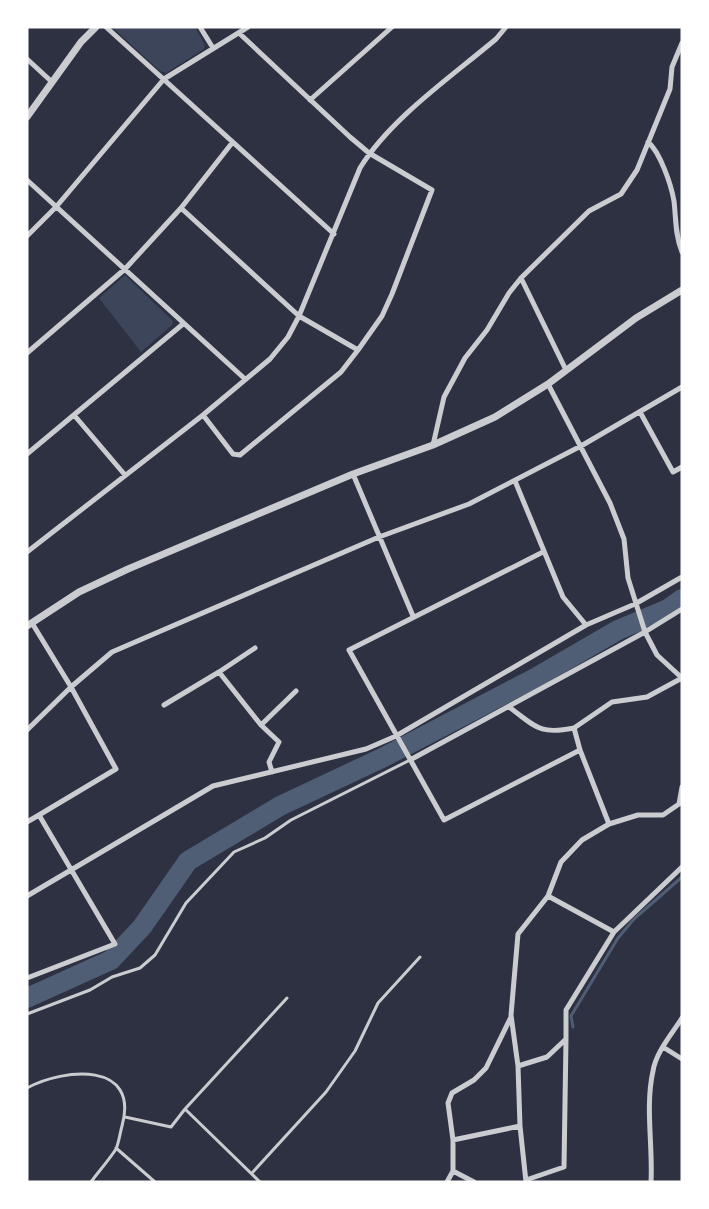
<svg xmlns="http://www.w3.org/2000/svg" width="709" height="1209" viewBox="0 0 709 1209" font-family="Ubuntu,sans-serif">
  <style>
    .green { fill: #3c4559 }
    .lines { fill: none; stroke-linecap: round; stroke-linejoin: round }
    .stream { stroke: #4f5d75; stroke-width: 3 }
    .river { stroke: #4f5d75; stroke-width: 20 }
    .service { stroke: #caccd0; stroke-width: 3 }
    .minor { stroke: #caccd0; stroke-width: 5 }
    .tertiary { stroke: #caccd0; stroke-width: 7 }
  </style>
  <rect width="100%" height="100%" fill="#2d3142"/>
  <path class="green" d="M112,27H195L205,45L204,49L166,73L160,71Z
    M125,275L173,321L172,325L141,352L99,298Z"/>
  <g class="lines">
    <path class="stream" d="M573,1027L571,1016L618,938L634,919L682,877"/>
    <path class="river" d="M27,998L111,960L142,927L188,861L280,806L382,758L537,677L618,630L668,609L682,599"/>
    <path class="service" d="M27,1014L90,990L112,977L140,968L155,955L186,903L234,852L265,838L291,820L410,760
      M27,1088C64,1068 140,1061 122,1126C120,1133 119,1142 116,1149C109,1160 99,1171 91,1182
      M185,1109L260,1182
      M125,1117L171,1127L185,1109L287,998
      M116,1148L155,1182
      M252,1173L326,1092L355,1051L378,1003L420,957"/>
    <path class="minor" d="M106,27L334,234
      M200,27L213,48
      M27,59L52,82
      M310,100L392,27
      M648,142C660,152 671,184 674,201C676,218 675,235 682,252
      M27,180L245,379
      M181,208L299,316L358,350
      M27,236L56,207L164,79L248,27
      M521,278L566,370
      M27,353L125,269L181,208L232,143
      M548,384L610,503L624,539L628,578L645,632L657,655L682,678
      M640,412L673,472L682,467
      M74,415L125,475
      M203,415L233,454L240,455L341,372L358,350L382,316L392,294L432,190L369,153L350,137L239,33
      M433,445L444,397L465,358L487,330L509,293L521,278L589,211L621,194L637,170L670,89L672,67L682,43
      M27,454L183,324
      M353,474L413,616
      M515,481L563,597L586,625
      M27,552L203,415L270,359L288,337L299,316L360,168C391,118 451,77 496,39L506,27
      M543,552L349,650L444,820L580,750
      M32,623L71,687L116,769L39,815
      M219,672L261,725L279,742L269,762L272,772
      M164,705L219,672L255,648
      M509,707C536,727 539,735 574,728
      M261,725L296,691
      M27,730L71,687L112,652L379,537L469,504L581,446L682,387
      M410,760L645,632L682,609
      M27,822L39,815L115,944L27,978
      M609,824L580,750L574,728L612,702L647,697L682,678
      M27,896L213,786L366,749L396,736L586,625L635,604L682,577
      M548,896L614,932
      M663,1047L682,1059
      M518,1066L547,1057L566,1039V1010L614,932L682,867
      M520,1126L526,1182
      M453,1140L448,1103L452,1093L474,1080L486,1068L511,1017
      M453,1171L474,1182
      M526,1180L564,1167L566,1039
      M447,1182L453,1171V1140L520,1126L518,1066L511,1015L518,934L548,896L561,862L582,840L609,824L638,815H663L679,804L682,787
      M651,1182C653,1145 645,1107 653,1071C656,1052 672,1034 682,1018"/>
    <path class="tertiary" d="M27,117L81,42L96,27
      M27,626L79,592L128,569L353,474L433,445L495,417L548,384L636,318L682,290"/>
  </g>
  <rect width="709" height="1209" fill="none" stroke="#ffffff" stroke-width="57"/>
</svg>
